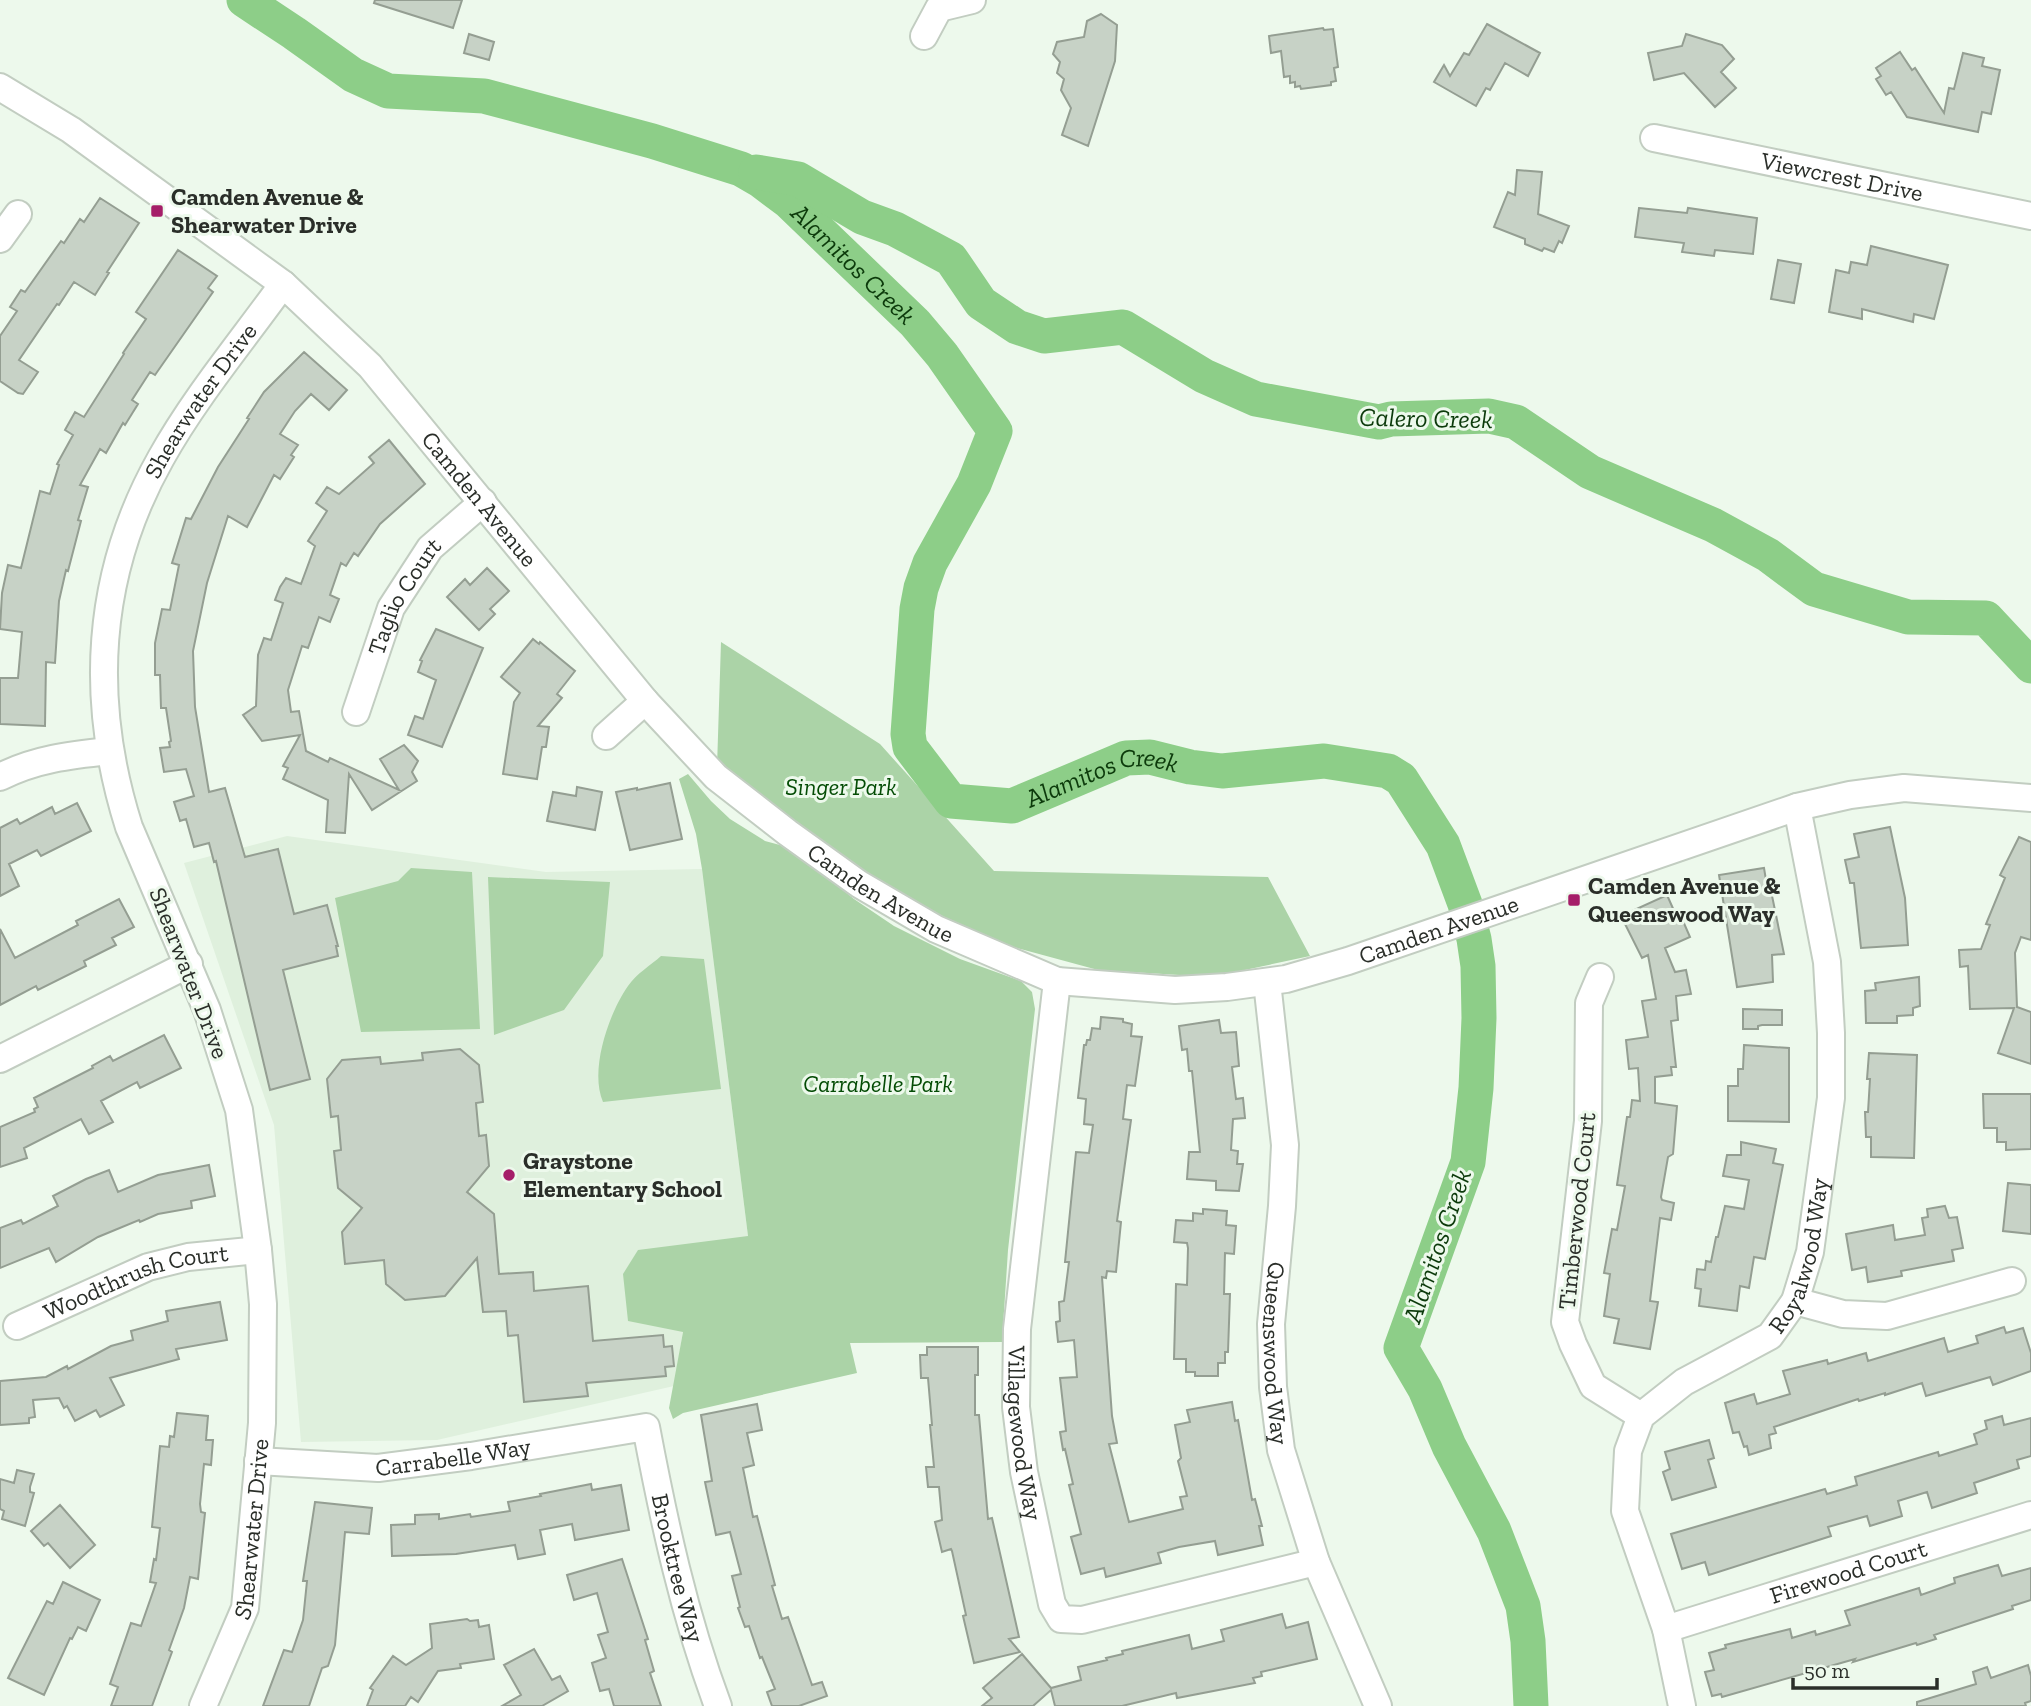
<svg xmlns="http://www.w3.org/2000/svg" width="2031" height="1706" viewBox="0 0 2031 1706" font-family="'Zilla Slab',serif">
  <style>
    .built { fill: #dff0dd }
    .green { fill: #abd3a7 }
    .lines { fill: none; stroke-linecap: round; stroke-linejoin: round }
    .river { stroke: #8dce88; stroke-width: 35 }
    .building { fill: #c7d2c6; stroke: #949e92; stroke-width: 2 }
    .minor-casing { stroke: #c2cdc1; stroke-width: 30 }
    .minor { stroke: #fff; stroke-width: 26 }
    .poi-dot { fill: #a51e69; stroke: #edf9ec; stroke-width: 2.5 }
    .labels { text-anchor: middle; stroke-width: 6; stroke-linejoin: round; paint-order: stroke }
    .street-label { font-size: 24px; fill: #2a2e29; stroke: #edf9ec }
    .poi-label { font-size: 24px; font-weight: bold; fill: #2a2e29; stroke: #edf9ec; text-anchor: start }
    .park-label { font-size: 24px; font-style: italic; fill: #044c05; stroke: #edf9ec }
    .water-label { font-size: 26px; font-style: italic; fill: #0c3a0b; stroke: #edf9ec }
  </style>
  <rect width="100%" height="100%" fill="#edf9ec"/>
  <path class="built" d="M287,836L546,872L702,869L748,1236L691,1282L674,1386L437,1440L301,1442L274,1125L184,863Z"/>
  <path class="green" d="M721,642L880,744L994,871L1268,877L1310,956L1212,977L1098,970L991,941L861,874L717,767Z
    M688,774L711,801L730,819L765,841L791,848L854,899L894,926L960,959L1021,981L1032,992L1035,1009L1008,1250L1002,1342L850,1343L857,1373L683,1413L673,1419L669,1408L683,1332L628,1321L623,1274L638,1250L748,1236L702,869L696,834L679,779Z
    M411,868L472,872L480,1029L361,1032L335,898L398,881Z
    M488,877L610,882L603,956L564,1010L494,1035Z
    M661,956L704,959L721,1089L603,1102C589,1070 609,1013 628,986C636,974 651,965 661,956Z"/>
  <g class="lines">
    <g class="river">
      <path id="s1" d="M244,0L294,33L353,75L388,91L484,96L652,141L741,169L760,180L788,201L915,323L942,355L995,431L974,484L930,563L921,588L917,609L908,734L910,747L951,801L1012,806L1126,758L1150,757L1190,767L1222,771L1324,761L1388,771L1401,779L1443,845L1465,904L1474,939L1478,966L1479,1018L1476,1088L1468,1162L1401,1348L1425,1389L1449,1446L1494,1531L1523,1606L1528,1641L1531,1706"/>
      <path d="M756,172L798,179L862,217L895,229L951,259L981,303L1017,327L1044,336L1123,327L1204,376L1256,399L1379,422L1391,419L1489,416L1516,422L1590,472L1713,525L1768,555L1814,589L1908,617L1986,618L2031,666"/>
    </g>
  </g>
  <path class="building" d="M375,0H462L453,28L374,3Z
    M1101,14L1117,25L1115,61L1088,146L1062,135L1071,108L1061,90L1064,79L1057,73L1060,62L1053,54L1057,42L1084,37L1087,21Z
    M1487,24L1540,53L1528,76L1505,63L1490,90L1486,88L1476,106L1434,82L1444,65L1450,76L1464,53L1469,55Z
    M1323,28L1324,30L1333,29L1338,67L1334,68L1336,81L1331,82V85L1301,89L1300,86L1295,87V82L1290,83V76L1284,77L1281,51L1271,53L1269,36Z
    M469,34L494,42L489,60L464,53Z
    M1686,34L1722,45L1734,59L1721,72L1736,88L1715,107L1684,73L1654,80L1648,53L1682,46Z
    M1900,52L1912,70L1915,68L1944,113L1949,88L1954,89L1963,53L1984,58L1982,66L2000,70L1991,114L1982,112L1978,132L1907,117L1891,92L1886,95L1876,79L1881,76L1876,68Z
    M1517,170L1542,172L1538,214L1569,226L1562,243L1559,241L1554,252L1544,248L1542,251L1525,244V239L1494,227L1508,192L1515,195Z
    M100,198L139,223L107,272L109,273L95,295L74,282L59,305L57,304L19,360L38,372L23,394L18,393L0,381V336L17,311L10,307L21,290L25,292L61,241L64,243L80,219L84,222Z
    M1639,208L1687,213L1688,208L1757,218L1753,254L1715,250L1714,256L1682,252L1684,243L1635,237Z
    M1871,246L1948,265L1934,319L1914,314L1913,322L1862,309V319L1829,312L1836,270L1849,273L1851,262L1867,265Z
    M178,250L217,276L208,288L213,292L155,375L150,372L132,400L138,404L125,425L123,423L106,453L100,449L80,485L88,487L78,520L81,521L68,571L66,570L59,601L55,663L46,662L45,726L0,724V678H18L22,632L0,629L2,593L8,565L21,568L40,491L50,494L59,465L57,464L73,435L65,430L75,412L84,417L124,354L123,353L146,319L136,312Z
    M1778,260L1801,264L1794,303L1771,299Z
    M304,352L347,390L329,410L311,394L295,411L280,434L298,445L291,455L294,457L280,479L274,475L247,527L228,516L207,583L193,651L195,707L209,792L225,788L245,857L278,849L294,914L327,905L338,946H336L338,956L283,970L310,1079L270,1090L216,861L214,862L209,843L194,847L186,819L180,821L174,802L194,796L186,769L164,772L160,748L170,747L169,742L171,741L166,708H161L160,675H155V643L162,609L170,610L179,565L172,563L186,518L191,519L218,467L249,419L247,418L264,392Z
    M389,440L425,484L380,524L358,556L354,553L346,566L341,563L330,595L339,599L330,622L319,617L308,648L302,646L288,690L291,712L299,711L306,751L328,762L330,758L399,790L380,759L404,745L418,761L412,772L417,781L372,810L349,774L345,833L326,832L328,800L283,779L288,768L283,766L300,735L262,741L243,715L256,706L258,655L264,638L271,640L283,603L275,600L280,587L286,578L301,584L315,546L308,541L327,511L316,503L327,487L339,494L374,463L369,457Z
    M487,568L509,591L490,609L495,614L479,630L447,597L465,579L470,585Z
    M436,629L483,648L442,747L408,735L415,716L423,719L436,680L418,672L422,661L420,660Z
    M533,639L539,644L540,642L575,671L557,694L562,698L538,726L549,727L546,747H542L537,779L503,774L514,702L520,693L501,677Z
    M670,783L682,839L630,850L616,792L637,788V790Z
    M577,787L602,792L595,830L547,821L553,792L576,796Z
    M77,803L91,831L41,856L37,850L9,864L19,886L0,896V828L17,819L20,824L52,807L55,814Z
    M1890,827L1905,898L1908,945L1861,948L1854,883H1850L1845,860L1859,857L1854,834Z
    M2019,837L2031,842V940L2021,937L2015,953L2017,1007L2031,1012V1064L1998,1053L2014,1008L1970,1009L1968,966L1960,967L1959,950L1981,949L1990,925L1986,924L2005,878L2000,875Z
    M1764,868L1767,886H1770L1784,954L1772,955L1773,982L1737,987L1719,875Z
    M1667,895L1679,922L1683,921L1690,937L1665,948L1675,972L1686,970L1691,994L1676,996L1678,1020L1671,1021L1676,1067H1671L1672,1075L1655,1077V1103L1677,1106L1673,1154L1668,1157L1661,1197L1662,1200L1674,1203L1671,1220L1660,1218L1650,1301L1658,1302L1650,1349L1614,1343L1619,1319L1604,1316L1610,1274L1604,1273L1612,1229L1617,1230L1625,1186L1617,1185L1627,1117H1630L1632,1100L1640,1101L1638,1068L1629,1069L1626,1040L1648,1037L1642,1001L1656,999L1648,955L1642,958L1621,916Z
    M119,899L134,927L112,938L116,945L84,961L86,966L38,990L36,986L0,1005V929L15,958L78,925L76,921Z
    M1919,977L1920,1006L1913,1008V1015L1897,1016V1023H1866L1865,991L1876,990L1875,983Z
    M1743,1009L1782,1010V1025H1762L1758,1026V1029H1743Z
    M1101,1017L1123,1019V1022L1132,1024L1131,1036L1142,1037L1135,1086L1127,1085L1123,1119L1131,1120L1117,1221L1121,1222L1116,1272L1107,1271L1106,1278L1102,1277L1112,1416L1117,1443L1109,1444L1129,1522L1183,1509L1180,1497L1187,1496L1178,1461L1181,1458L1175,1425L1190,1422L1187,1410L1232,1402L1235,1421L1238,1420L1252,1500L1255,1499L1262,1526H1259L1263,1545L1218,1555L1215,1541L1179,1547L1158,1553L1161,1563L1106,1577L1104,1568L1081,1574L1071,1537L1081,1534L1069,1485L1073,1484L1065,1449L1063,1450L1060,1432L1066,1431L1060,1378L1077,1377L1074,1340L1058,1342L1056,1322L1060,1321L1059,1302L1064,1301L1069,1262H1065L1076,1152L1089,1153L1093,1125L1084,1124L1086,1099L1078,1098L1084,1045H1086L1087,1040H1090L1092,1028L1100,1029Z
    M1219,1020L1221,1033L1236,1032L1239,1066L1232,1067L1236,1099L1243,1098L1245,1118L1233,1119L1231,1150L1238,1151L1237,1164H1243L1239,1191L1216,1190V1181L1187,1179L1189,1152H1200L1192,1071H1189L1187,1049L1182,1050L1179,1026Z
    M164,1035L181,1068L140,1088L137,1082L101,1101L113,1122L89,1134L81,1119L24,1148L27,1158L0,1167V1127L35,1112L34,1109L38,1107L34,1098L93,1068L92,1066L110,1056L113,1061Z
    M1744,1045L1789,1048V1122L1728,1121V1086H1738V1069H1743Z
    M460,1049L479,1065L483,1102L476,1103L479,1136L486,1135L489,1166L467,1192L494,1214L499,1274L533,1272L534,1291L588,1286L593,1341L663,1335L664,1347L672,1346L674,1366L665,1367L666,1376L586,1383L588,1396L524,1402L518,1335L508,1336L506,1311L483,1312L477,1258L445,1296L405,1300L386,1284L384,1260L345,1264L342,1232L362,1208L338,1188L334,1151L341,1150L338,1116L331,1117L327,1079L342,1060L380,1057L381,1064L423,1060L422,1053Z
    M1869,1053L1917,1055L1914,1158L1871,1157V1137H1866L1865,1112H1868L1870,1079H1867Z
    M1983,1094H2031V1149L2006,1150V1142H1997V1128H1984Z
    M1741,1142L1776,1149L1773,1163L1783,1165L1765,1259L1754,1257L1749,1288L1740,1286L1737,1311L1699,1306L1701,1289L1695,1288L1697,1269L1705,1270L1706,1261L1711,1262L1716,1237H1718L1725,1206L1744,1209L1749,1180L1723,1176L1727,1155H1741Z
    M209,1165L215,1196L191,1201L192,1208L158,1214L140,1222L139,1220L98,1237L56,1262L49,1248L0,1268V1228L21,1220L23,1224L58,1206L53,1196L86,1179L109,1170L118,1192L158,1175Z
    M2008,1183L2031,1185V1234L2003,1231Z
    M1945,1206L1949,1218L1957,1217L1963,1248L1952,1250L1954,1261L1901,1271L1902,1276L1868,1282L1866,1267L1852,1270L1846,1234L1893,1225L1895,1240L1925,1235L1922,1218L1928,1217L1927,1209Z
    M1203,1209L1227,1211L1226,1225L1236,1226L1234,1254L1225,1253L1224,1294H1230L1228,1352H1225V1363H1218V1376H1195V1372H1186V1359H1174L1176,1284L1187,1285L1188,1248L1187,1243L1174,1242L1176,1220L1193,1221V1213L1203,1214Z
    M220,1302L227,1340L176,1349L179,1359L110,1378L124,1405L100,1417L96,1410L75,1421L67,1406L64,1408L59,1398L33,1400L35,1417L29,1418V1423L0,1425V1381L46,1377L67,1366L68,1369L111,1346L133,1340L131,1331L168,1321L166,1311Z
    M2004,1327L2006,1333L2023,1328L2031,1353V1371L1993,1385L1990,1377L1926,1396L1922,1383L1885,1395V1393L1859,1401L1858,1399L1774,1427L1776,1433L1769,1435L1771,1448L1749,1455L1747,1446L1744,1447L1739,1432L1733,1433L1725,1403L1754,1394L1757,1404L1790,1394L1783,1371L1827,1360L1828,1364L1866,1353L1868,1361L1944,1338L1948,1352L1978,1343L1976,1336Z
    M927,1347H978V1375H975V1415H979L988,1519L992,1518L1019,1637L1009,1639L1020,1652L974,1663L963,1616L966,1615L952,1551L951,1549L942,1552L935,1522L942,1520L939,1487H928L926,1467H934L930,1425H932L928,1378H921L920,1355H927Z
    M757,1404L762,1430L747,1433L754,1465L743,1468L753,1517L757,1516L775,1585L772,1586L782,1619L788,1617L812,1685L822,1682L827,1696L799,1706H772L767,1692L775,1689L762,1657L760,1658L749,1626L745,1627L738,1608L740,1607L732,1576L741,1574L730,1532L716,1535L705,1482L712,1481L701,1415Z
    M177,1413L208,1416L206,1440H213L211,1465L204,1464L200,1504L201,1512L205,1513L198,1579L190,1577L184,1608L169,1650L172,1652L152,1706H111L118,1687L110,1684L131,1623L141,1626L156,1583L150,1582L154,1559L156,1560L160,1528L152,1527L160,1446L169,1447L170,1436L174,1437Z
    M2002,1416L2004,1425L2031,1418V1456L2017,1460L2019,1468L1974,1483L1977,1493L1932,1508L1927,1492L1898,1501L1902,1516L1870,1526L1867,1516L1828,1527L1831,1536L1709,1575L1705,1562L1682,1569L1671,1534L1825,1489L1827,1494L1857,1485L1855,1477L1938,1452L1939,1456L1977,1444L1974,1434L1987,1429L1985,1421Z
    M1709,1440L1714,1458L1708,1460L1716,1487L1672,1500L1663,1472L1670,1469L1665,1452Z
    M17,1470L34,1474L30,1487V1492L34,1493L25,1526L2,1519L4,1511L0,1509V1479L14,1483Z
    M591,1484L592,1490L621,1485L629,1530L575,1540L572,1524L540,1530L545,1554L518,1559L515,1545L456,1554L392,1556L391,1525L415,1524V1515L439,1514V1519L470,1514L471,1517L510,1511L508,1502L541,1496L540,1494Z
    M315,1502L372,1508L369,1534L345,1532L335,1645L328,1666L322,1668L309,1706H263L284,1650L292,1652L303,1620L307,1581H303Z
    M60,1505L95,1545L70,1568L48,1543L44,1546L31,1531Z
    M622,1559L648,1639L645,1640L654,1671L650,1673L661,1706H614L609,1689L600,1691L592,1663L606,1658L598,1635L608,1632L597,1593L574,1600L567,1575Z
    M1998,1565L2002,1576L2031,1568V1600L2012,1606L2013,1609L1934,1635L1936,1639L1917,1645L1916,1643L1853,1662L1855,1659L1722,1697L1721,1694L1712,1696L1705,1672L1714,1670L1709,1653L1726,1648L1725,1645L1790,1629L1792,1638L1815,1631L1816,1635L1850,1625L1845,1611L1919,1588L1921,1595L1955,1583L1954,1578Z
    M63,1582L100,1600L86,1631L78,1627L72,1639L70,1638L44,1695L8,1678L47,1601L53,1604Z
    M1282,1614L1286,1628L1308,1622L1317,1659L1261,1672L1262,1676L1253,1678L1255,1683L1177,1698L1176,1693L1122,1706H1055L1051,1690L1033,1706H982L992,1698L983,1688L1022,1654L1051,1688L1081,1680L1078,1667L1107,1660L1106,1658L1123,1654L1122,1651L1189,1635L1192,1649L1224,1641L1221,1630Z
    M467,1619L470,1621L478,1620L479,1627L489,1625L494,1659L460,1664L461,1668L438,1671L418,1702L411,1697L405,1706H367L373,1690L370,1688L393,1656L406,1665L432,1648L430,1624Z
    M534,1649L552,1680L560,1676L568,1691L542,1706H502L521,1695L504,1665Z
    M2028,1665L2031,1676V1701L2025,1703L2026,1706H1917V1702L1976,1684L1973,1672L1987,1667L1991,1678Z"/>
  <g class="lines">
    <defs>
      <g id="minor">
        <path d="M924,36L939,8L972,0"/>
        <path id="s2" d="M0,87L71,130L283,284L370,366L645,701L716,777L788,833L859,884L936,929L1057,981L1175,990L1227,987L1286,979L1348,961L1797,807L1850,795L1904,788L2031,798"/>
        <path id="s3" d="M1654,138L2031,216"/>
        <path d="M0,239L18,214"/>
        <path id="s4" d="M356,712L391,608L430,548L483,502"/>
        <path d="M606,736L645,701"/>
        <path d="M0,777C35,759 71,755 109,751"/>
        <path d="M1600,977L1589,1003L1588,1121L1565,1322L1573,1344L1593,1386L1641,1416"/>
        <path id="s5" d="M1057,981L1017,1329L1016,1407L1024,1472L1052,1604L1061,1619L1082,1620L1316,1562"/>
        <path id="s6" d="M1267,982L1285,1145L1282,1206L1271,1324L1273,1387L1281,1450L1316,1562L1378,1706"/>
        <path d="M0,1059L189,964"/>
        <path d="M1795,1301L1843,1314L1887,1316L2012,1281"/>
        <path id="s7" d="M17,1326L148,1267L188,1257L258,1250"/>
        <path id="s8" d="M258,1461L378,1468L471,1456L646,1427C664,1522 684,1615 718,1706"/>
        <path id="s9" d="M1666,1629L2031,1515"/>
        <path id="s10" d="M203,1706L245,1608L262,1423L263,1304L258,1250L239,1110L207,1010L129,827C89,701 95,575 161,458C195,397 242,341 283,284"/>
        <path id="s11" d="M1682,1706L1666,1629L1625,1511L1628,1451L1641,1416L1684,1382L1770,1336L1795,1301L1810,1252L1831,1098V1033L1827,962L1797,807"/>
      </g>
    </defs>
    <use href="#minor" class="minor-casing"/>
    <use href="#minor" class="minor"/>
  </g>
  <g class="poi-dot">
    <rect x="150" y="204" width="14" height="14" rx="3.5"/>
    <rect x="1567" y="893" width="14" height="14" rx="3.5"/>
    <circle cx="509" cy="1175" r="7"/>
  </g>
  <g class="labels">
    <g class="street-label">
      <text dy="8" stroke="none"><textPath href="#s3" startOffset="192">Viewcrest Drive</textPath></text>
      <text dy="8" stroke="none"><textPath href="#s10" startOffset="1362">Shearwater Drive</textPath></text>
      <text dy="8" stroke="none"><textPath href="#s2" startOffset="637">Camden Avenue</textPath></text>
      <text dy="8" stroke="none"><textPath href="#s4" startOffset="126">Taglio Court</textPath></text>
      <text dy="8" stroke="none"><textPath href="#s2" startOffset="1204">Camden Avenue</textPath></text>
      <text dy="8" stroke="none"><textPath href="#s2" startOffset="1792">Camden Avenue</textPath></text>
      <text transform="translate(189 973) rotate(69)" y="8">Shearwater Drive</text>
      <text transform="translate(1577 1211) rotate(-84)" y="8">Timberwood Court</text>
      <text dy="8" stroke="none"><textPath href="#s11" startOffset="541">Royalwood Way</textPath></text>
      <text dy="8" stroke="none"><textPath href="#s7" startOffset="128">Woodthrush Court</textPath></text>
      <text dy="8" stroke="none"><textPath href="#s6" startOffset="373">Queenswood Way</textPath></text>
      <text dy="8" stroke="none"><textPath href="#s5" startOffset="455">Villagewood Way</textPath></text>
      <text dy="8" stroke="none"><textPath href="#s8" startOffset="196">Carrabelle Way</textPath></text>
      <text dy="8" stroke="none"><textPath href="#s10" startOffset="186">Shearwater Drive</textPath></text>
      <text dy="8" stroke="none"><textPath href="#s8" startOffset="536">Brooktree Way</textPath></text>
      <text dy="8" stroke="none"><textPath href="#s9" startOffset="191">Firewood Court</textPath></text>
    </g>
    <g class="poi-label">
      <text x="171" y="205">Camden Avenue &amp;<tspan x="171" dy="28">Shearwater Drive</tspan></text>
      <text x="1588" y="894">Camden Avenue &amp;<tspan x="1588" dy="28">Queenswood Way</tspan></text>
      <text x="523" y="1169">Graystone<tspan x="523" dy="28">Elementary School</tspan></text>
    </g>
    <g class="park-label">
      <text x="841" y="795">Singer Park</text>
      <text x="878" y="1092">Carrabelle Park</text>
    </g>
    <g class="water-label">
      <text dy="9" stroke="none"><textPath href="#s1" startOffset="682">Alamitos Creek</textPath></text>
      <text transform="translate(1426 418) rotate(1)" y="9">Calero Creek</text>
      <text dy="9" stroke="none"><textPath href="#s1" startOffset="1461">Alamitos Creek</textPath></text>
      <text transform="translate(1437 1246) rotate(-71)" y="9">Alamitos Creek</text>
    </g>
  </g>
  <path d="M1793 1678v10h144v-10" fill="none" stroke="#2a2e29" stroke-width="3.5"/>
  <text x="1804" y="1678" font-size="21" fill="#2a2e29" stroke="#edf9ec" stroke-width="5" paint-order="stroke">50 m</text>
</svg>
